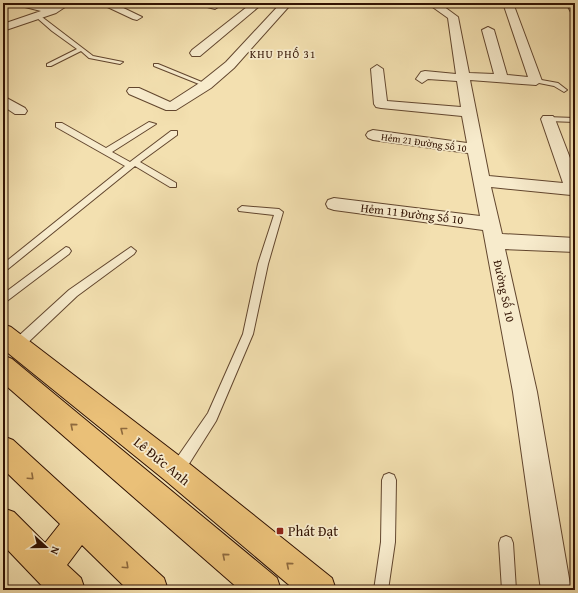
<svg xmlns="http://www.w3.org/2000/svg" width="578" height="593" viewBox="0 0 578 593" font-family="'Gentium Book Plus',serif">
  <style>
    .lines { fill: none; stroke-linecap: round; stroke-linejoin: round }
    .service-casing { stroke: #62462e; stroke-width: 2 }
    .minor-casing { stroke: #62462e; stroke-width: 2 }
    .trunk-casing { stroke: #311202; stroke-width: 2 }
    .service { fill: #f7ebcc; fill-rule: evenodd }
    .minor { fill: #f7ebcc; fill-rule: evenodd }
    .trunk { fill: #eac078; fill-rule: evenodd }
    .oneway { stroke: #8e693d }
    .poi-dot { fill: #8f2418; stroke: #f7ebcc; stroke-width: 1.5 }
    .labels { text-anchor: middle; stroke-width: 3.5; stroke-linejoin: round; paint-order: stroke }
    .far-street-label { font-size: 10px; fill: #311202; stroke: #f7ebcc }
    .far-neighbourhood-label { font-size: 11px; letter-spacing: 1px; fill: #311202; stroke: #f7ebcc }
    .street-label { font-size: 12px; fill: #311202; stroke: #f7ebcc }
    .near-street-label { font-size: 14px; fill: #311202; stroke: #f7ebcc }
    .near-poi-label { font-size: 14px; fill: #311202; stroke: #f7ebcc; text-anchor: start }
  </style>
  <rect width="100%" height="100%" fill="#f3e0b0"/>
  <filter id="stains"><feTurbulence type="fractalNoise" baseFrequency=".005" numOctaves="4"/><feColorMatrix values="0 0 0 0 .2 0 0 0 0 .09 0 0 0 0 .02 0 0 0 .5 -.17"/></filter>
  <radialGradient id="worn" r=".72"><stop offset=".6" stop-color="#630" stop-opacity="0"/><stop offset="1" stop-color="#630" stop-opacity=".3"/></radialGradient>
  <g class="lines">
    <defs>
      <path id="service" d="M192,3H203L218,7L215,9Z
        M566,3H572L575,9V16L572,14Z
        M38,14L93,56L123,62L120,64L89,58L81,51L51,66H47V64L77,49L52,31L36,17V15Z
        M154,64H158L209,85L204,86L154,66Z
        M536,79L558,83L567,90L564,92L554,86L534,82L533,81Z
        M546,117L575,118V122L548,121H546Z
        M149,122L156,124L112,152L130,162L171,131H177V135L140,162L176,183V187H170L135,166L3,273V264L125,166L56,127V123H62L106,148Z
        M242,206L279,209L283,212L268,264L253,334L216,421L182,475L177,476L172,475L171,470L172,465L208,413L243,334L258,264L274,215L239,211L238,209Z
        M66,247L69,248L71,251L69,254L3,304V294Z
        M131,247L136,251L134,254L77,296L20,350L16,351L12,350L11,346L12,342L69,290Z
        M389,473L394,475L396,480L395,542L388,590H374L381,542L382,480L384,475Z
        M506,536L511,538L513,543L516,590H502L499,543L501,538Z"/>
      <path id="minor" d="M16,3H33L51,7L59,3H71L56,13L3,31V24L41,11L17,5Z
        M99,3H113L142,17L137,20L133,19Z
        M252,3H263L200,56H192L190,53L192,50Z
        M281,3H292L234,68L211,88L176,110H166L129,94L127,91L129,88H139L170,102L201,82L226,62Z
        M427,3H439L458,17L469,73L494,74L482,30L488,27L494,30L507,75L528,77L503,3H513L542,81L536,85L470,80L489,176L563,183L541,119L543,116H553L555,119L575,171V194L571,195L491,187L502,234L575,238V252L505,249L537,392L571,590H541L513,392L483,230L334,210L328,208L326,204L328,200L334,198L480,216L468,153L373,140L368,138L366,135L368,132L373,130L467,143L462,116L381,108L376,107L374,104L371,69L377,65L383,69L387,101L461,107L457,81L428,79L422,83L416,79L421,72L425,71L456,74L448,18Z
        M3,96L25,108L27,111L25,114H15L3,106Z"/>
      <path id="trunk" d="M3,324L11,327L186,461L332,578L336,590H295L166,481L3,349Z
        M3,355L12,359L277,578L281,590H240L3,383Z
        M3,436L13,440L164,578L168,590H128L82,545L67,565L81,578L85,590H46L3,545V508L14,512L45,543L60,524L3,469Z"/>
    </defs>
    <use href="#service" class="service-casing"/>
    <use href="#minor" class="minor-casing"/>
    <use href="#trunk" class="trunk-casing"/>
    <use href="#service" class="service"/>
    <use href="#minor" class="minor"/>
    <use href="#trunk" class="trunk"/>
  </g>
  <defs><path id="oneway-chevron" d="M-2-3.5L2.5 0L-2 3.5" fill="none" stroke-width="1.6" stroke-linecap="round" stroke-linejoin="round"/></defs>
  <g class="oneway">
    <use href="#oneway-chevron" transform="translate(73 426) rotate(-140)"/>
    <use href="#oneway-chevron" transform="translate(123 430) rotate(-142)"/>
    <use href="#oneway-chevron" transform="translate(31 477) rotate(43)"/>
    <use href="#oneway-chevron" transform="translate(225 556) rotate(-140)"/>
    <use href="#oneway-chevron" transform="translate(289 565) rotate(-140)"/>
    <use href="#oneway-chevron" transform="translate(126 566) rotate(43)"/>
  </g>
  <rect class="poi-dot" x="276" y="527" width="8" height="8" rx="2"/>
  <g class="labels">
    <g class="far-street-label">
      <text transform="translate(424 142) rotate(8)" y="4">Hẻm 21 Đường Số 10</text>
    </g>
    <g class="far-neighbourhood-label">
      <text x="283" y="58">KHU PHỐ 31</text>
    </g>
    <g class="street-label">
      <text transform="translate(412 214) rotate(7)" y="4">Hẻm 11 Đường Số 10</text>
      <text transform="translate(504 291) rotate(78)" y="4">Đường Số 10</text>
    </g>
    <g class="near-street-label">
      <text transform="translate(162 461) rotate(39)" y="5">Lê Đức Anh</text>
    </g>
    <g class="near-poi-label">
      <text x="288" y="536">Phát Đạt</text>
    </g>
  </g>
  <rect width="578" height="593" fill="none" stroke="#f3e0b0" stroke-width="16"/>
  <rect x="4" y="4" width="570" height="585" fill="none" stroke="#311202" stroke-width="2"/>
  <rect x="8" y="8" width="562" height="577" fill="none" stroke="#311202"/>
  <g transform="translate(46 547) rotate(111)" stroke="#f7ebcc" stroke-width="3" paint-order="stroke">
  <path d="M0-3L7 15L0 10L-7 15Z" fill="#311202"/>
  <text y="-6" font-size="11" font-weight="bold" text-anchor="middle" fill="#311202">N</text>
  </g>
  <rect width="100%" height="100%" filter="url(#stains)"/>
  <rect width="100%" height="100%" fill="url(#worn)"/>
</svg>
